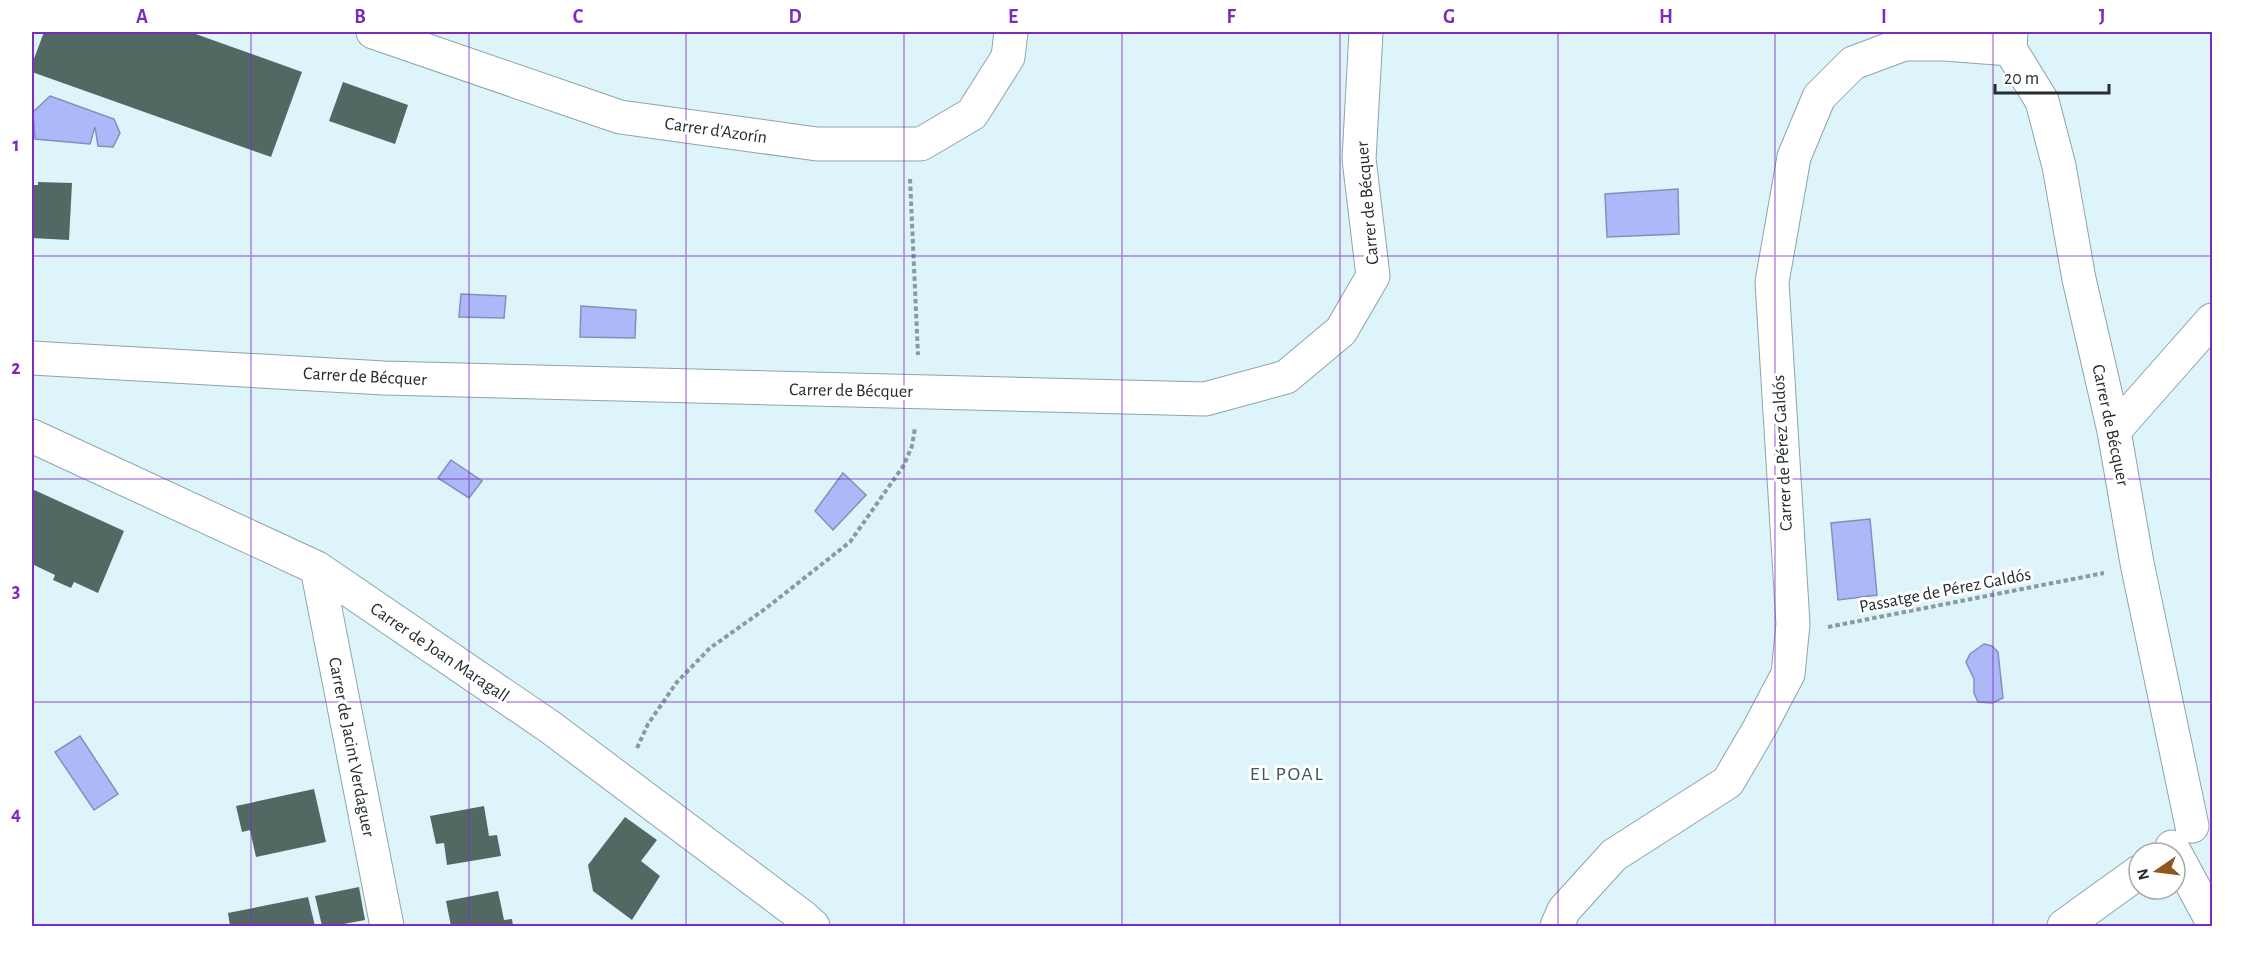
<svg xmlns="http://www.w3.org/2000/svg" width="2244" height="958" viewBox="0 0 2244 958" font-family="'Alegreya Sans',sans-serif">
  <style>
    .water { fill: #adb8f8; stroke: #848ebc; stroke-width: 1.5 }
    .building { fill: #526863 }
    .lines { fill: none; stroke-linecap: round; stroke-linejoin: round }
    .minor-casing { stroke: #8ea4aa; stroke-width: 35 }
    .path { stroke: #8a9a9f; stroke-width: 4; stroke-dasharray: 4.5 3; stroke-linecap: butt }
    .minor { stroke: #fff; stroke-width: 33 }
    .grid { fill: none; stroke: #7b2cbf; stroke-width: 1.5; stroke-opacity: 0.55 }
    .labels { text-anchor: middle; stroke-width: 6; stroke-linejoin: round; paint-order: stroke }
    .street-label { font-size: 18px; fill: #242c2f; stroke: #fff }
    .neighbourhood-label { font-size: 20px; letter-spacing: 1.5px; fill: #41555a; stroke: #fff }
    .neatline { fill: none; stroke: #7b2cbf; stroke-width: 2 }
    .grid-label { font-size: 20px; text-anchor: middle; font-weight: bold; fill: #7b2cbf }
  </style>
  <rect width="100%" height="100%" fill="#dcf4fa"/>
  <path class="water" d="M50,96L114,119L120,133L113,147L98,146L95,127L90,144L35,139L33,112Z
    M1678,189L1679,234L1607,237L1605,194Z
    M461,294L506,296L504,318L459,317Z
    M581,306L636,310L635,338L580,337Z
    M451,460L482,481L469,498L438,478Z
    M843,473L866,495L833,530L815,511Z
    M1870,519L1877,595L1838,600L1831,523Z
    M1984,644L1992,646L1998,652L2003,698L1992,703L1978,702L1974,693V679L1966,662L1970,654Z
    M80,736L118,794L94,810L55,752Z"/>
  <path class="building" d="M44,32H190L302,72L271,157L32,72V64Z
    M343,82L408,105L395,144L329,121Z
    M38,182L72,183L69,240L32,238V185H38Z
    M32,489L124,531L98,593L74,582L71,588L53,580L55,575L32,564Z
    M314,789L326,842L256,857L250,830L242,832L236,806Z
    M484,806L489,836L497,835L501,856L447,865L444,843L436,844L430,816Z
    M625,817L657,840L641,861L660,876L632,920L593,891L588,865Z
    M359,887L365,920L333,926H322L315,896Z
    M498,891L504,920L512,919L513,926H451L446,901Z
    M308,897L315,926H230L228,913Z"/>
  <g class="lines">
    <defs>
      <path id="minor" d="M373,32L620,117L817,144H921L972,114L1008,57L1011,32
        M2011,32L2010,49L2042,101L2059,166L2079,279L2114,431L2137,563L2192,826
        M32,358L384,378L1205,399L1286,377L1341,331L1373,276L1359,159L1366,32
        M2114,431L2212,320
        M32,436L317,568L550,727L803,917L813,926
        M317,568L387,926
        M2172,847L2212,921
        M1557,926L1564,910L1614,855L1728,782L1759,729L1788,674L1793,624L1772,282L1794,157L1819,97L1853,63L1904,44H1945L2010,49
        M2064,926L2139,872"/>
    </defs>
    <use href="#minor" class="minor-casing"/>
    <path class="path" d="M910,179L918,355
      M1828,627L2104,573
      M637,748L648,724L677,682L710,648L765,609L850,542L904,465L912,446L915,428"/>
    <use href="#minor" class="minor"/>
  </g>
  <path class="grid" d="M251,32V926M469,32V926M686,32V926M904,32V926M1122,32V926M1340,32V926M1558,32V926M1775,32V926M1993,32V926M32,256H2212M32,479H2212M32,702H2212"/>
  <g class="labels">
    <g class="street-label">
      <text transform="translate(716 130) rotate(8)" y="6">Carrer d'Azorín</text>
      <text transform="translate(1367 203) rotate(-95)" y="6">Carrer de Bécquer</text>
      <text transform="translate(365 376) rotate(3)" y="6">Carrer de Bécquer</text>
      <text transform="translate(851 390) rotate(1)" y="6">Carrer de Bécquer</text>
      <text transform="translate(2111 425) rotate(78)" y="6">Carrer de Bécquer</text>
      <text transform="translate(1782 453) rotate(-93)" y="6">Carrer de Pérez Galdós</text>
      <text transform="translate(1945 590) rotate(-11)" y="6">Passatge de Pérez Galdós</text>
      <text transform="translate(440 652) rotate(34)" y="6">Carrer de Joan Maragall</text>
      <text transform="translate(352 747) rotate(79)" y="6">Carrer de Jacint Verdaguer</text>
    </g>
    <g class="neighbourhood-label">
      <text x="1287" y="780">EL POAL</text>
    </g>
  </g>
  <rect width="2244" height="958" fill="none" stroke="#ffffff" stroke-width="66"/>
  <g transform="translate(2157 871) rotate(256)"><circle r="28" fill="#ffffff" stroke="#a7abac" stroke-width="1.5"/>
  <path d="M0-4.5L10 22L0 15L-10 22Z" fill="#94541e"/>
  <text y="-9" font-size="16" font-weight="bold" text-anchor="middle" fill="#242c2f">N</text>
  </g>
  <path d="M1995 84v9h114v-9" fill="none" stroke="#242c2f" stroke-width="3"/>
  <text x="2004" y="84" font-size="18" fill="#242c2f" stroke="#ffffff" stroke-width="4.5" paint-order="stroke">20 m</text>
  <rect x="33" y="33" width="2178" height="892" class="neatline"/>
  <g class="grid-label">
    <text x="142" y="23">A</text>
    <text x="360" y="23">B</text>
    <text x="578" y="23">C</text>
    <text x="795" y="23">D</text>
    <text x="1013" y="23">E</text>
    <text x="1231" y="23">F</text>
    <text x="1449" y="23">G</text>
    <text x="1666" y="23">H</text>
    <text x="1884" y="23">I</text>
    <text x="2102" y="23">J</text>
    <text x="16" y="151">1</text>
    <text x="16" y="374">2</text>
    <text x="16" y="597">3</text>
    <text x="16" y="820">4</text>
  </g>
</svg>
